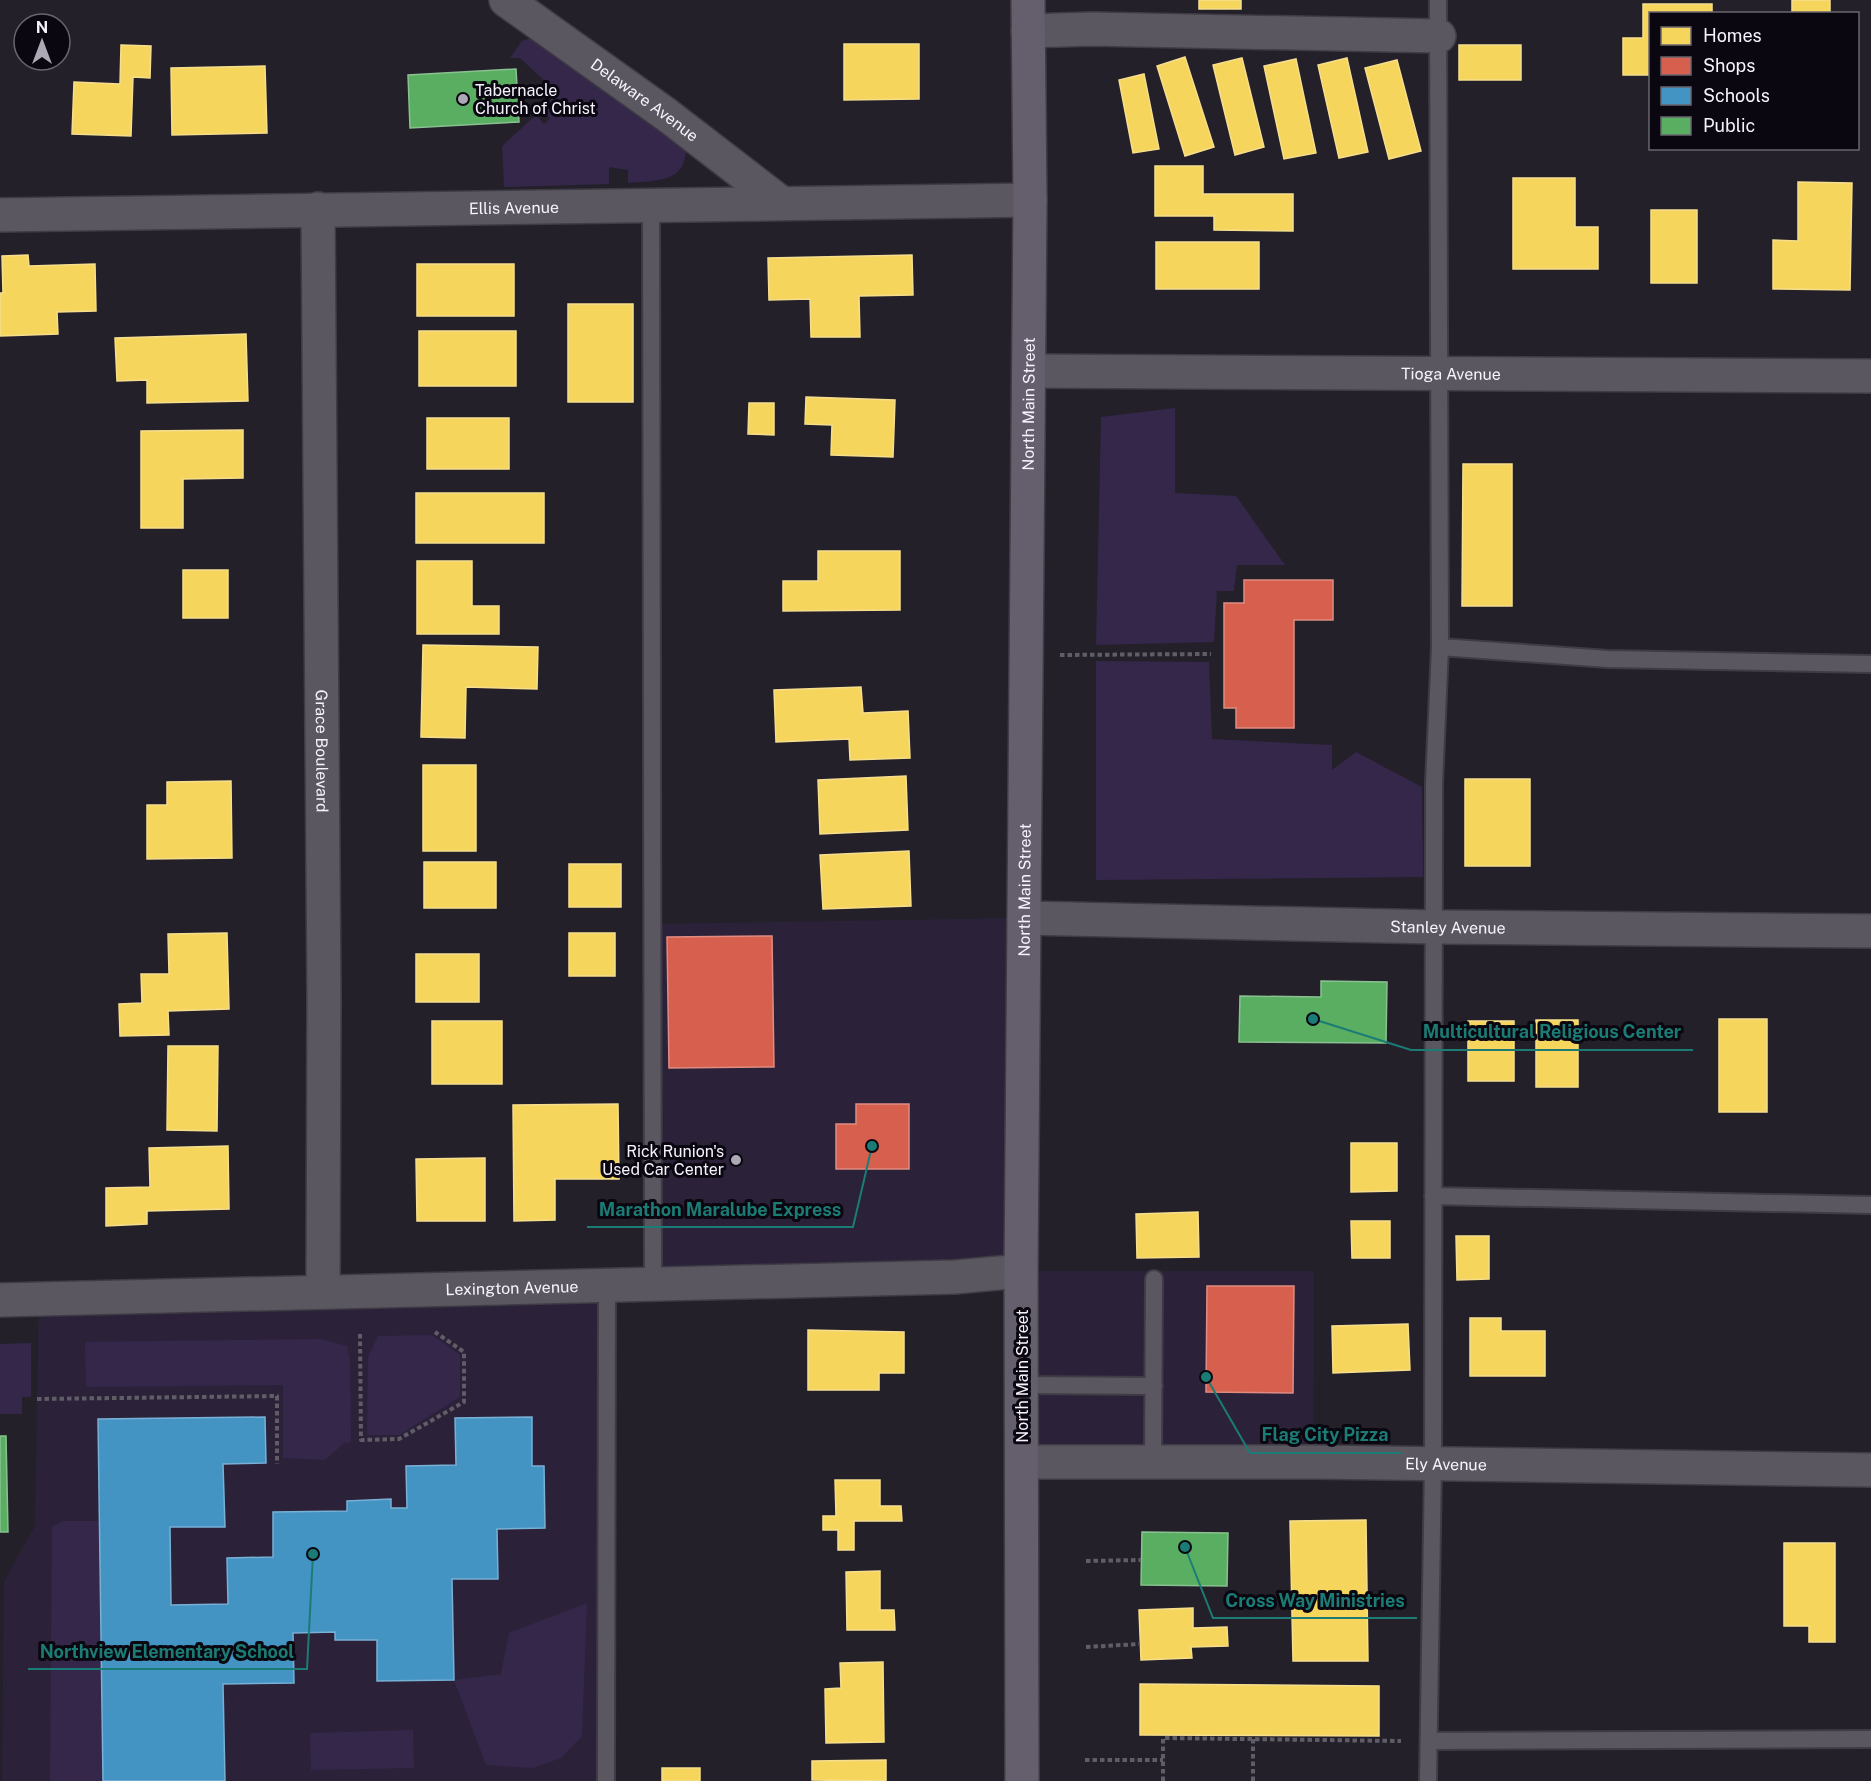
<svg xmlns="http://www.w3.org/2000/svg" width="1871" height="1781" viewBox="0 0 1871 1781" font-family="'Public Sans',sans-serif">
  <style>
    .built { fill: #2b223a }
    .green { fill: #34274a }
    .homes { fill: #f6d55c; stroke: #f6de8d; stroke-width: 1.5 }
    .shops { fill: #d6604d; stroke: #e08c82; stroke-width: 1.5 }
    .schools { fill: #4393c3; stroke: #79b0d5; stroke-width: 1.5 }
    .public { fill: #5aae61; stroke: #89c290; stroke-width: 1.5 }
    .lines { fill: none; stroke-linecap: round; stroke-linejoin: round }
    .lane-casing { stroke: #3f3c45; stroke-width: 20 }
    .street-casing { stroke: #3f3c45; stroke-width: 36 }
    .primary-casing { stroke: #3f3c45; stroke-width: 36 }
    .path { stroke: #605d66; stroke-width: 4; stroke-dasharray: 4.5 3; stroke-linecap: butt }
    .lane { stroke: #5a5761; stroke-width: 16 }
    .street { stroke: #5a5761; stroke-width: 33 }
    .primary { stroke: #645e6d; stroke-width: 33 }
    .poi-dot { fill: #aca8b4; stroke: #0a0710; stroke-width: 2 }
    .labels { text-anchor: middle; stroke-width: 6; stroke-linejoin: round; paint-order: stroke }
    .poi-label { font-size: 16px; fill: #f6f2fe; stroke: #0a0710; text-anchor: start }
    .street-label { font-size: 16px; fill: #f6f2fe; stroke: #0a0710 }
    .leader { fill: none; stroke: #1b7c75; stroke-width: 2 }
    .callout-dot { fill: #1b7c75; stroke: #0a0710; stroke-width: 2 }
    .callout-label { font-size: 18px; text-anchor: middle; font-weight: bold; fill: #1b7c75; stroke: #0a0710; stroke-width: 6; stroke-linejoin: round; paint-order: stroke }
  </style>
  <rect width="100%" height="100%" fill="#23202a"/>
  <path class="built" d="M1025,918L1021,1271H1314L1313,1462H1022L1021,1272L653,1284L652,924Z
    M607,1285L606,1781H2L4,1581L35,1526L39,1299Z"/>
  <path class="green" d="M537,36L685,137C691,182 663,180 628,183V170L609,167V184L504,187L502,146L536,115L544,124L550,118L541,110L554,96L552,88L520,58H510L522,41Z
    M1175,408V493L1236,496L1285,565H1237L1234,591H1217L1214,642L1096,645L1101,417Z
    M1096,661L1209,662L1212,739L1332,745V770L1356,752L1422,787L1423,877L1096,880Z
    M432,1335L460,1355V1397L399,1435H367L368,1357L378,1336Z
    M321,1339L347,1346L350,1360L351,1442L344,1443L325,1460L283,1458V1385L86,1387L85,1342Z
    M31,1343V1397H22V1414H0V1344Z
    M63,1521H99L103,1781H50L52,1527Z
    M452,1564L454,1680L501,1674L509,1633L587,1603L582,1736L561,1758L533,1768L486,1765L454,1680L377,1681V1640H335L334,1565Z
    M413,1730L414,1768L311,1770L310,1733Z"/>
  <path class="homes" d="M1199,0H1241V9H1199Z
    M1792,0H1830V14H1792Z
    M1643,4H1712V14H1650V75H1623V38H1643Z
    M844,44H919V99L844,100Z
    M121,45L151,46L150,78L133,77L131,136L72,134L74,82L120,84Z
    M1459,45H1521V80H1459Z
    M1185,57L1214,147L1185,156L1157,66Z
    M1242,58L1264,147L1235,155L1213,65Z
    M1347,58L1368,152L1339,158L1318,65Z
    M1296,59L1316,153L1284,159L1264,66Z
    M1397,60L1421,151L1389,159L1365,68Z
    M265,66L267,133L172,135L171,68Z
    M1144,74L1159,149L1133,153L1119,80Z
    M1155,166H1203V194H1293V231L1214,230V216H1155Z
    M1513,178H1575V227H1598V269H1513Z
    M1798,182L1852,183L1850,290L1773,289V240L1798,241Z
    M1651,210H1697V283H1651Z
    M1156,242H1259V289H1156Z
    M28,255L29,266L95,264L96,311L57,312L58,334L0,336V293H3L2,256Z
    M912,255L913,295L859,296L860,337H811L810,299L769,300L768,258Z
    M417,264H514V316H417Z
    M568,304H633V402H568Z
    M419,331H516V386H419Z
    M246,334L248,401L147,403V380L117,381L115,338Z
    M806,397L895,400L893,457L831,455L832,425L805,424Z
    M749,403H774V435L748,434Z
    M427,418H509V469H427Z
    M243,430V478L183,479V528H141V431Z
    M1463,464H1512V606H1462Z
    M416,493H544V543H416Z
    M818,551H900V610L783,611V581H818Z
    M417,561H472V606H499V634H417Z
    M183,570H228V618H183Z
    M423,645L538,647L537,689L466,687L465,738L421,737Z
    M861,687L863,713L908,711L910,758L850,760L849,739L776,742L774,690Z
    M423,765H476V851H423Z
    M906,776L908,830L820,834L818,780Z
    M1465,779H1530V866H1465Z
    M231,781L232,858L147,859V805H167V782Z
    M909,851L911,906L823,909L820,855Z
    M424,862H496V908H424Z
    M569,864H621V907H569Z
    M227,933L229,1009L168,1011L169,1035L120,1036L119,1004L142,1003L141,974H169L168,934Z
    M569,933H615V976H569Z
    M416,954H479V1002H416Z
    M1719,1019H1767V1112H1719Z
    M1536,1020H1578V1087H1536Z
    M432,1021H502V1084H432Z
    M1468,1021H1514V1081H1468Z
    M168,1046H218L217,1131L167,1130Z
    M618,1104L619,1179H555V1220L514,1221L513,1105Z
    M1351,1143H1397V1191L1351,1192Z
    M228,1146L229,1209L147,1211V1224L106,1226V1188L150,1187L149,1148Z
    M485,1158V1221H417L416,1159Z
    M1198,1212L1199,1257L1137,1258L1136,1214Z
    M1351,1221H1390V1258H1352Z
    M1456,1236H1489V1279L1457,1280Z
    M1470,1318H1501V1331H1545V1376H1470Z
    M1408,1324L1410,1370L1333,1373L1332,1326Z
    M808,1330L904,1332V1373H879V1390H808Z
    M835,1480H880V1506H901L902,1521H854V1550H838V1530H823V1516H836Z
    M1366,1520L1368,1661H1293L1290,1521Z
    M1784,1543H1835V1642H1809V1626H1784Z
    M880,1571V1610H894L895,1630H847L846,1572Z
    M1193,1608V1628L1227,1627L1228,1646L1191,1647L1192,1658L1141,1660L1139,1610Z
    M883,1662L884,1742L826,1743L825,1689L841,1688L840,1663Z
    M1140,1684L1379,1686V1736L1140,1735Z
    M886,1760V1781L812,1780V1761Z
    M662,1768H700V1781H662Z"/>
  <path class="shops" d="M1244,580H1333V620H1294V728H1236V708H1224V603H1244Z
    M772,936L774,1067L669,1068L667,937Z
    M856,1104H909V1169H836V1124H856Z
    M1207,1286H1294L1293,1393L1206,1392Z"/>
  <path class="schools" d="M265,1417L266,1463L223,1464L225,1527H170L171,1605L228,1604L227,1558L273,1557V1512L347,1511V1501L391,1499V1508H407L406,1466L456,1465L455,1418L532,1417V1466H544L545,1528L497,1529L498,1579H452L454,1680L377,1681V1640H335V1632L293,1633L294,1683L223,1684L225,1781H103L98,1419Z"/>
  <path class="public" d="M516,69L519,122L410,128L408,75Z
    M1321,981L1387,982L1386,1043L1239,1042L1240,996L1321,997Z
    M0,1436H6L8,1532H0Z
    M1142,1532L1228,1533L1227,1586L1141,1585Z"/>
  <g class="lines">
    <defs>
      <path id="lane" d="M651,204L653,1284
        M1440,647L1608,659L1871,664
        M1433,1196L1871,1205
        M1022,1385L1154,1386
        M1153,1462L1154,1279
        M1429,1741L1871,1739
        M606,1781L607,1285
        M1428,1781L1433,1465L1434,784L1440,647L1438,0"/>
      <g id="street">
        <path id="s1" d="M506,0L667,115L780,202"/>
        <path d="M1028,31L1092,29L1439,36"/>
        <path id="s2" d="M318,209L324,999L323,1292"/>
        <path id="s3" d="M0,215L1030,200"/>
        <path id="s4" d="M1029,371L1871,376"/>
        <path id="s5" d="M1025,918L1435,927L1871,931"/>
        <path id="s6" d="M0,1300L955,1277L1021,1271"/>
        <path id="s7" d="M1022,1462H1313L1871,1470"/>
      </g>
      <g id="primary">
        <path id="s8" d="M1022,1781L1021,1271L1030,200L1028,0"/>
      </g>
    </defs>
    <use href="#lane" class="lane-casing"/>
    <use href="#street" class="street-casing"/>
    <use href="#primary" class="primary-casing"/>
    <path class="path" d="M1060,655L1211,654
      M360,1334L361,1440L399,1439L464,1402V1352L435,1332
      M37,1399L277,1396V1464
      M1086,1561L1141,1560
      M1086,1647L1140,1644
      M1085,1760H1163
      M1163,1781V1738L1401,1741
      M1253,1781V1739"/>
    <use href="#lane" class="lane"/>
    <use href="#street" class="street"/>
    <use href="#primary" class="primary"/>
  </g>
  <g class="poi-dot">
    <circle cx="463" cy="99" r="6"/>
    <circle cx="736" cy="1160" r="6"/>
  </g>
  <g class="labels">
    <g class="poi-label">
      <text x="475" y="96">Tabernacle<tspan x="475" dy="18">Church of Christ</tspan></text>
      <text x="724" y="1157" text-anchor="end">Rick Runion's<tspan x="724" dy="18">Used Car Center</tspan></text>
    </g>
    <g class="street-label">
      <text dy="6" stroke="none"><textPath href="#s1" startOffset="171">Delaware Avenue</textPath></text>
      <text dy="6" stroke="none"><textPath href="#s3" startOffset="514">Ellis Avenue</textPath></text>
      <text dy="6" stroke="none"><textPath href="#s4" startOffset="422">Tioga Avenue</textPath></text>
      <text dy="6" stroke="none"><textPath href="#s8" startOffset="1377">North Main Street</textPath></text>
      <text dy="6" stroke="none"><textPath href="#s2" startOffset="542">Grace Boulevard</textPath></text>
      <text dy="6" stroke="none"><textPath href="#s8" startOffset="891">North Main Street</textPath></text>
      <text dy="6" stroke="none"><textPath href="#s5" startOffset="423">Stanley Avenue</textPath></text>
      <text dy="6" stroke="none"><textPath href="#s6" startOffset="512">Lexington Avenue</textPath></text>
      <text transform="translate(1022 1376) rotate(-90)" y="6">North Main Street</text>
      <text dy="6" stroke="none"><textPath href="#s7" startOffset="424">Ely Avenue</textPath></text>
    </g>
  </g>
  <path class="leader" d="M1313 1019L1411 1050H1693M872 1146L853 1227H587M1206 1377L1250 1453H1401M1185 1547L1213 1618H1417M313 1554L307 1669H28"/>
  <g class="callout-dot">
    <circle cx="1313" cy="1019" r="6"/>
    <circle cx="872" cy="1146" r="6"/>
    <circle cx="1206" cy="1377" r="6"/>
    <circle cx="1185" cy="1547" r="6"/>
    <circle cx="313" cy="1554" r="6"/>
  </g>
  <g class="callout-label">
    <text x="1552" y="1038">Multicultural Religious Center</text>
    <text x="720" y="1216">Marathon Maralube Express</text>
    <text x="1325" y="1441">Flag City Pizza</text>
    <text x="1315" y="1607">Cross Way Ministries</text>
    <text x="167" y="1658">Northview Elementary School</text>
  </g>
  <rect x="1649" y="12" width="210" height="138" fill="#0a0710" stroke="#68656f" stroke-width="1.5"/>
  <rect x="1661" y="27" width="30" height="18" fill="#f6d55c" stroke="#68656f" stroke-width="1.5"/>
  <text x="1703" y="42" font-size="18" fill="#f6f2fe">Homes</text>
  <rect x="1661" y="57" width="30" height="18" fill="#d6604d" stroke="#68656f" stroke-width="1.5"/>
  <text x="1703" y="72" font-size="18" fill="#f6f2fe">Shops</text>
  <rect x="1661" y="87" width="30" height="18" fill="#4393c3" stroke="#68656f" stroke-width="1.5"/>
  <text x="1703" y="102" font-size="18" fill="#f6f2fe">Schools</text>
  <rect x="1661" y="117" width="30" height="18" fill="#5aae61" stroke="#68656f" stroke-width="1.5"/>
  <text x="1703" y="132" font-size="18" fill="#f6f2fe">Public</text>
  <g transform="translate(42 42)"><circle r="28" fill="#0a0710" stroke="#68656f" stroke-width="1.5"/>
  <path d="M0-4.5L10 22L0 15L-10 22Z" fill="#aca8b4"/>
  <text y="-9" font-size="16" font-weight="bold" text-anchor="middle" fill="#f6f2fe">N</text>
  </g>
</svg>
